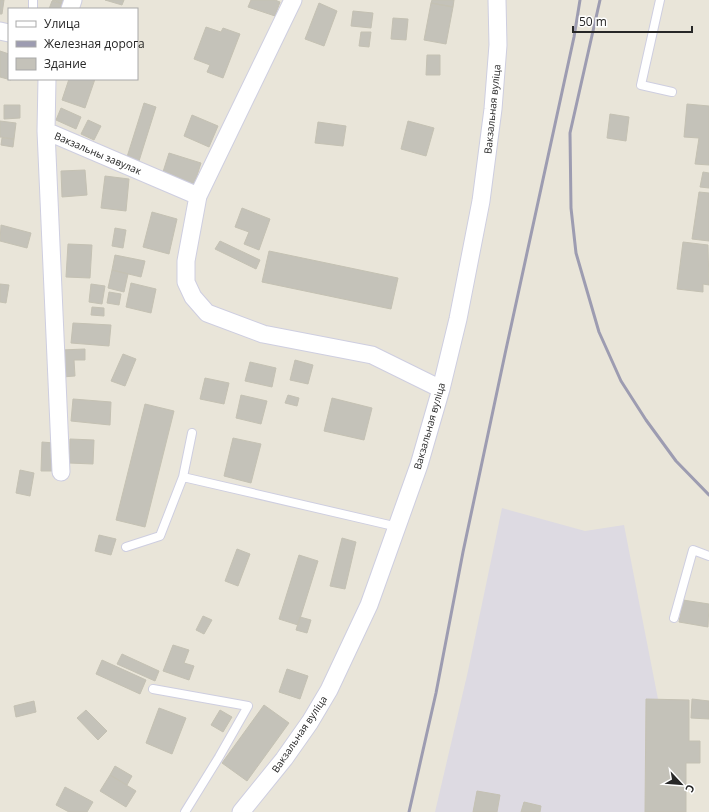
<svg xmlns="http://www.w3.org/2000/svg" width="709" height="812" viewBox="0 0 709 812" font-family="'Open Sans',sans-serif">
  <style>
    .industrial { fill: #dddae2 }
    .building { fill: #c4c2b9; stroke: #c4c1b3 }
    .lines { fill: none; stroke-linecap: round; stroke-linejoin: round }
    .lane-casing { stroke: #cecee0; stroke-width: 10 }
    .street-casing { stroke: #cecee0; stroke-width: 19 }
    .lane { stroke: #fff; stroke-width: 8 }
    .street { stroke: #fff; stroke-width: 17 }
    .rail { stroke: #9d9cb1; stroke-width: 3 }
    .labels { text-anchor: middle; stroke-width: 3.5; stroke-linejoin: round; paint-order: stroke }
    .street-label { font-size: 10px; fill: #272727; stroke: #fff }
  </style>
  <rect width="100%" height="100%" fill="#e9e5d9"/>
  <path class="industrial" d="M502,508L585,531L624,525L658,699H646L645,812H435L468,671Z"/>
  <path class="building" d="M0,0H4L2,14H0Z
    M52,0H65L64,4Z
    M105,0H124L122,5Z
    M251,0H275L280,2L275,16L248,7Z
    M432,0H454L453,7L431,3Z
    M52,1L64,4L62,9H49Z
    M319,3L337,11L324,46L305,39Z
    M431,3L453,7L446,44L424,40Z
    M353,11L373,13L371,28L351,26Z
    M393,18L408,19L406,40L391,39Z
    M206,27L221,32L223,28L240,34L223,78L207,72L210,65L194,59Z
    M361,32H371L369,47L359,46Z
    M0,51L9,54V79H11V80L0,77Z
    M427,55H440V75H426Z
    M69,79H95L85,108L62,100Z
    M144,103L156,107L139,161L127,157Z
    M687,104L709,106V165L695,164L699,138L684,137Z
    M4,105H20V118L4,119Z
    M61,108L81,117L76,129L56,120Z
    M610,114L629,117L626,141L607,138Z
    M192,115L218,126L209,147L184,136Z
    M88,120L101,126L94,140L81,134Z
    M0,121L16,123L14,139L0,137Z
    M408,121L434,128L426,156L401,149Z
    M318,122L346,126L343,146L315,143Z
    M2,138L14,139L13,147L1,145Z
    M169,153L201,163L194,185L162,175Z
    M85,170L87,195L62,197L61,171Z
    M703,172L709,173V188L700,187Z
    M105,176L129,179L126,211L101,208Z
    M699,192L709,193V241L692,239Z
    M242,208L270,219L259,250L244,244L249,232L235,227Z
    M152,212L177,219L169,254L143,247Z
    M1,225L31,233L27,248L0,241Z
    M115,228L126,230L123,248L112,246Z
    M220,241L260,260L256,269L215,249Z
    M683,242L708,245L709,285L703,284V292L677,289Z
    M68,244L92,245L90,278L66,277Z
    M269,251L398,278L391,309L262,282Z
    M115,255L145,261L141,277L112,270Z
    M112,270L128,274L124,292L108,288Z
    M131,283L156,289L151,313L126,307Z
    M0,284L9,285L6,303L0,302Z
    M91,284L105,286L102,304L89,302Z
    M109,292L121,294L119,305L107,303Z
    M92,307L104,308V316L91,315Z
    M73,323L111,325L109,346L71,343Z
    M85,349V360H74L75,376L62,377L61,350Z
    M123,354L136,359L125,386L111,381Z
    M295,360L313,365L308,384L290,380Z
    M250,362L276,368L272,387L245,381Z
    M205,378L229,383L224,404L200,399Z
    M241,395L267,401L261,424L236,418Z
    M288,395L299,398L297,406L285,403Z
    M332,398L372,408L364,440L324,431Z
    M73,399L111,402L110,425L71,421Z
    M145,404L174,411L145,527L116,520Z
    M233,438L261,444L251,483L224,476Z
    M70,439L94,440L93,464L69,463Z
    M42,442L54,443V471H41Z
    M20,470L34,473L30,496L16,493Z
    M99,535L116,539L111,555L95,551Z
    M342,538L356,542L345,589L330,586Z
    M237,549L250,554L238,586L225,581Z
    M299,555L318,561L298,625L279,619Z
    M683,600L709,604L708,627L679,622Z
    M203,616L212,620L204,634L196,630Z
    M300,617L311,620L307,633L296,630Z
    M173,645L189,650L184,663L194,666L189,680L163,671Z
    M122,654L159,671L155,681L117,664Z
    M102,660L146,680L140,694L96,674Z
    M287,669L308,676L300,699L279,692Z
    M646,699L689,700V741H700V763H686V812H645Z
    M692,699L709,701V719L691,718Z
    M34,701L36,712L16,717L14,706Z
    M264,705L289,723L247,781L222,763Z
    M159,708L186,718L172,754L146,743Z
    M86,710L107,731L98,740L77,718Z
    M220,710L232,717L223,732L211,725Z
    M115,766L132,776L127,785L110,775Z
    M110,775L136,791L126,807L100,791Z
    M65,787L93,802L87,812H69L56,805Z
    M477,791L500,795L497,812H473Z
    M524,802L541,806L540,812H521Z"/>
  <g class="lines">
    <defs>
      <path id="lane" d="M660,0L641,85L672,92
        M33,9V0
        M183,477L398,527
        M126,547L160,536L183,477L192,433
        M674,618L693,550L709,556
        M153,689L248,706L219,757L185,812"/>
      <path id="street" d="M70,9L73,0
        M0,31L9,33
        M47,79L46,131L61,472
        M46,131L198,196L293,0
        M198,196L186,261V282L193,297L207,313L263,334L372,355L441,389
        M241,812L284,759L310,722L329,690L369,605L419,465L441,389L458,319L481,201L493,109L498,45L497,0"/>
    </defs>
    <use href="#lane" class="lane-casing"/>
    <use href="#street" class="street-casing"/>
    <use href="#lane" class="lane"/>
    <use href="#street" class="street"/>
    <path class="rail" d="M600,0L570,133L571,208L576,253L599,332L621,381L646,420L676,461L709,495
      M409,812L436,693L463,552L505,354L574,37L580,0"/>
  </g>
  <g class="labels">
    <g class="street-label">
      <text transform="translate(492 109) rotate(-84)" y="4">Вакзальная вуліца</text>
      <text transform="translate(98 153) rotate(23)" y="4">Вакзальны завулак</text>
      <text transform="translate(429 426) rotate(-74)" y="4">Вакзальная вуліца</text>
      <text transform="translate(299 734) rotate(-56)" y="4">Вакзальная вуліца</text>
    </g>
  </g>
  <rect x="8" y="8" width="130" height="72" fill="#ffffff" stroke="#a9a9a9"/>
  <rect x="16" y="21" width="20" height="6" fill="#ffffff" stroke="#a9a9a9"/>
  <text x="44" y="28" font-size="12" fill="#272727">Улица</text>
  <rect x="16" y="41" width="20" height="6" fill="#9d9cb1" stroke="#a9a9a9"/>
  <text x="44" y="48" font-size="12" fill="#272727">Железная дорога</text>
  <rect x="16" y="58" width="20" height="12" fill="#c4c2b9" stroke="#a9a9a9"/>
  <text x="44" y="68" font-size="12" fill="#272727">Здание</text>
  <g transform="translate(681 784) rotate(116)" stroke="#ffffff" stroke-width="3" paint-order="stroke">
  <path d="M0-3L7 15L0 10L-7 15Z" fill="#272727"/>
  <text y="-6" font-size="11" font-weight="bold" text-anchor="middle" fill="#272727">С</text>
  </g>
  <path d="M573 26v6h119v-6" fill="none" stroke="#272727" stroke-width="2"/>
  <text x="579" y="26" font-size="12" fill="#272727" stroke="#ffffff" stroke-width="3" paint-order="stroke">50 m</text>
</svg>
